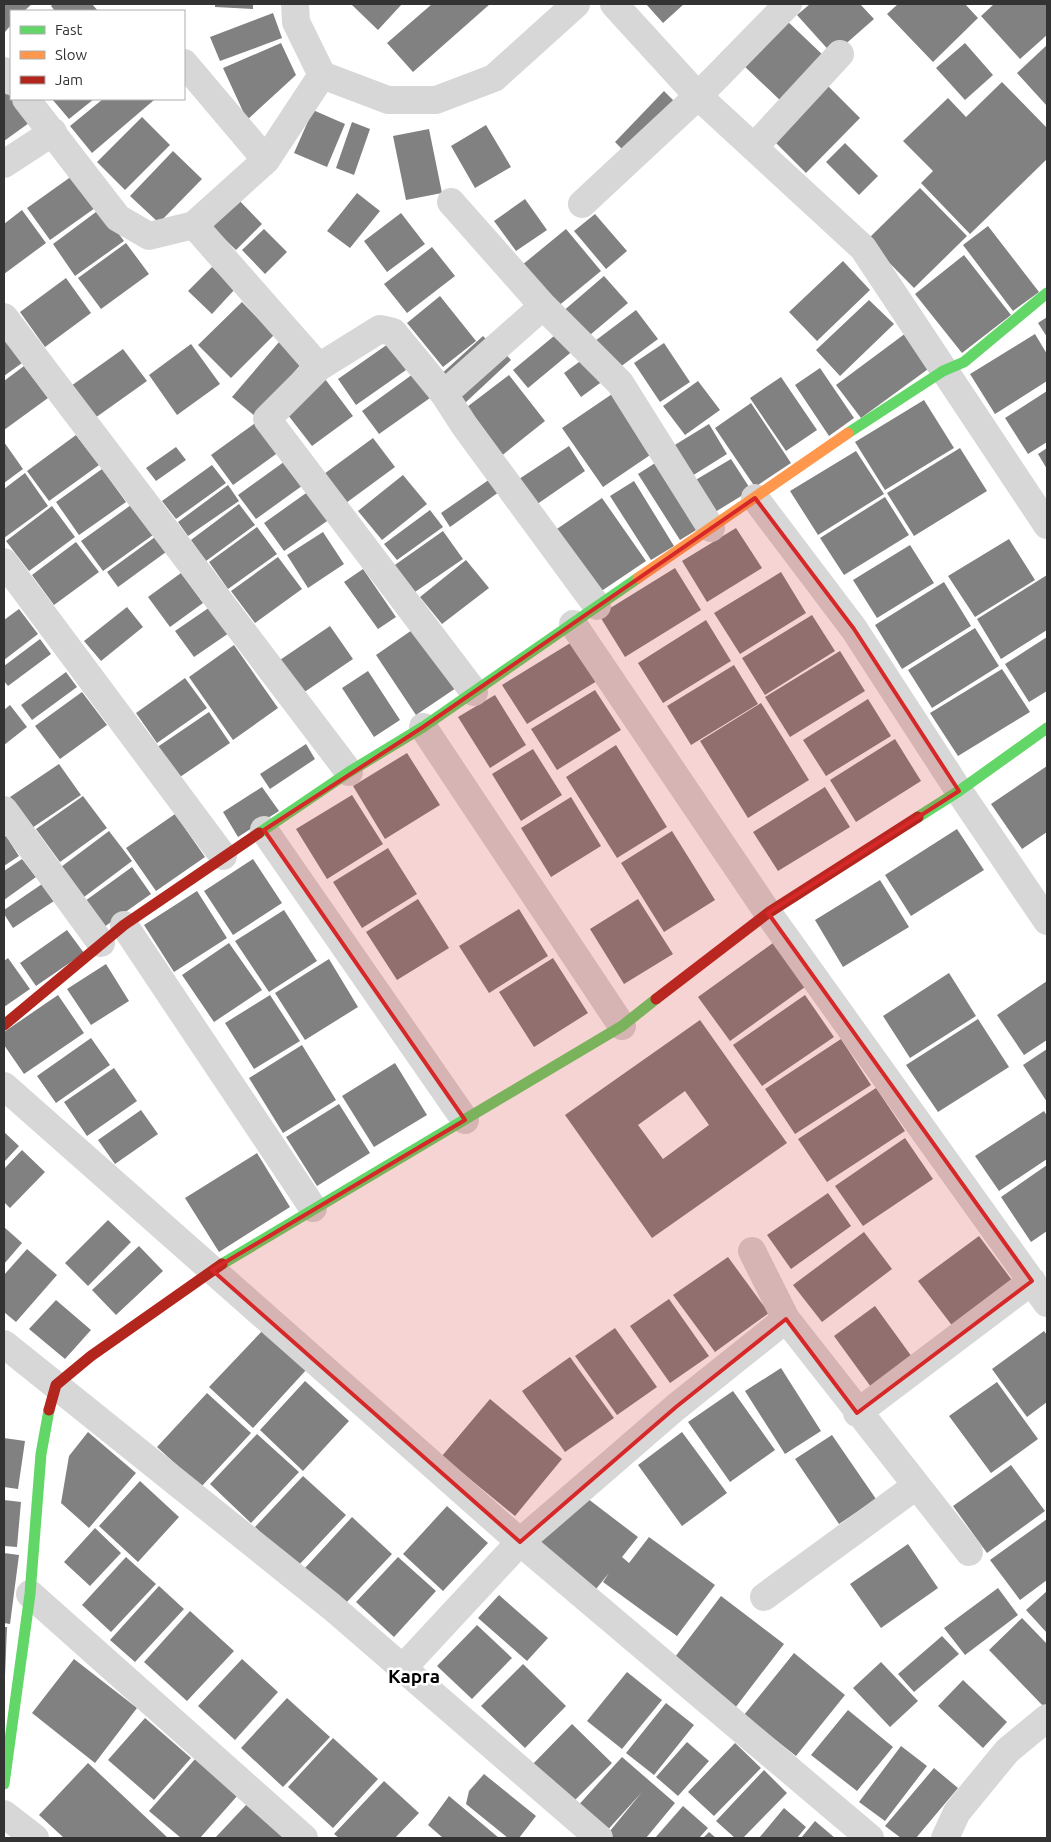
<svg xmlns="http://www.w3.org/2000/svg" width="1051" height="1842" viewBox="0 0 1051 1842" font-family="Ubuntu,sans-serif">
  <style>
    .building { fill: #818181; fill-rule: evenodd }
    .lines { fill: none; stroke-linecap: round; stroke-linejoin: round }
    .street { stroke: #d7d7d7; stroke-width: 28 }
    .fast { stroke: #63d668; stroke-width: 11 }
    .slow { stroke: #ff974d; stroke-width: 11 }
    .jam { stroke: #b3261e; stroke-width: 11 }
    .marked { fill: #d62828; fill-opacity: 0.2; stroke: #d62828; stroke-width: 4; stroke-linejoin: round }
    .labels { text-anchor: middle; stroke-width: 5; stroke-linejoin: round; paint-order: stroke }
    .district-label { font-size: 19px; font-weight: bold; fill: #000; stroke: #fff }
  </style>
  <rect width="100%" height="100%" fill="#fff"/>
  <path class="building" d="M6,4H32L24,11H11V25L4,33V6Z
    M53,4H92L98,11H55L51,6Z
    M215,4H253V9L215,7Z
    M353,4H402L378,30L352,5Z
    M432,4H490L413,72L387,43Z
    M646,4H684L663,23Z
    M810,4H860L874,19L833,55L797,15Z
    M898,4H965L978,18L933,62L887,14Z
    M994,4H1047V35L1020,59L981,16Z
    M273,13L282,38L220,61L210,37Z
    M785,19L825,57L782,102L742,64Z
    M281,43L296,75L247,120L223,68Z
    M965,43L993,75L965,100L936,68Z
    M1047,45V106L1017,73Z
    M823,81L860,118L806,173L769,136Z
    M1002,82L1047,128V159L970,234L921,183L933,171L903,141L948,98L966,117Z
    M664,91L679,106L630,157L615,142Z
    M7,92L29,123L4,141V94Z
    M52,99H94L69,119Z
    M103,99L154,100L92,153L70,126Z
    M313,110L345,124L327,167L294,153Z
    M142,117L170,145L125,190L97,162Z
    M352,122L370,129L354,175L336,168Z
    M486,125L511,167L475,188L451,146Z
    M429,129L442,193L406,200L393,136Z
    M845,143L878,176L859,195L826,162Z
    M173,151L202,179L159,223L130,196Z
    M72,176L95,208L50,240L27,208Z
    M920,188L967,236L914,288L867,240Z
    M357,193L380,211L350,248L327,231Z
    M235,196L262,224L236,250L208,223Z
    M525,199L547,230L516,251L494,221Z
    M100,209L124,241L75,276L53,244Z
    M22,210L46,243L4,274V224Z
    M401,213L425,244L387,272L364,241Z
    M595,214L627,251L606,269L574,231Z
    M988,226L1039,292L1013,311L963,245Z
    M264,229L287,252L265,274L242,250Z
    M566,229L601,271L551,312L516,270Z
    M126,243L149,274L101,309L78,278Z
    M432,247L455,276L407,313L384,284Z
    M964,255L1011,315L962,353L915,294Z
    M843,261L870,290L817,341L789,312Z
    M212,267L235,289L212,314L188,291Z
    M604,276L628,303L584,340L561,313Z
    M66,278L91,313L45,347L20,312Z
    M440,296L476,341L443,367L407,323Z
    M869,300L894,324L840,376L816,350Z
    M242,302L274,335L231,378L198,345Z
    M636,310L658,339L612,373L591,344Z
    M1047,317V337L1038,323Z
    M910,330L935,364L861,418L836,385Z
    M560,331L575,349L528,388L513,370Z
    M1035,334L1047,354V381L995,414L970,374Z
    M483,336L494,347L448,388L438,377Z
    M4,339L22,363L4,376Z
    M279,342L302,363L256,417L232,397Z
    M664,343L690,382L660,402L634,363Z
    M191,344L220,384L177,415L149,375Z
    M388,344L406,370L356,405L338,379Z
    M500,348L511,360L465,403L454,391Z
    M123,349L147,381L95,418L71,386Z
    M590,354L607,378L581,397L564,373Z
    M24,366L48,398L4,430V381Z
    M820,368L854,418L829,436L795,385Z
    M413,374L430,398L379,434L362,411Z
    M322,375L353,416L312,446L281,406Z
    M509,375L545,421L500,457L463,410Z
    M781,377L817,430L786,451L750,398Z
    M698,381L720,410L685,435L663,406Z
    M618,390L659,449L603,487L562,428Z
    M1047,391V442L1028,454L1005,418Z
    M924,400L954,448L885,490L855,442Z
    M751,403L791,463L755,487L715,428Z
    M261,419L283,449L233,485L211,455Z
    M709,424L727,454L684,481L665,451Z
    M76,435L99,465L49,501L27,471Z
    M373,438L395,467L346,503L324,474Z
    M4,442L23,469L4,483Z
    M569,446L585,471L533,507L516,481Z
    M176,447L186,460L156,481L146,468Z
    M960,448L987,491L914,536L887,493Z
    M1047,448V469L1038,454Z
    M856,451L884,494L818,535L790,491Z
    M663,458L706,524L680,540L638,474Z
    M288,459L306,483L256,519L238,495Z
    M731,459L751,490L707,517L687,485Z
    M212,465L226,483L176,519L162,501Z
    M102,469L126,502L79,535L56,502Z
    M25,473L48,506L4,538V489Z
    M403,475L427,504L382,540L358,511Z
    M490,479L499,492L450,527L441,513Z
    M634,481L674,546L651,560L610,496Z
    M228,485L239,501L188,536L178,522Z
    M309,491L330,519L284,551L264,523Z
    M885,497L909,535L844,575L820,538Z
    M602,498L646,561L597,594L554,531Z
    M239,504L255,525L206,561L191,540Z
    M131,505L153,535L103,571L81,541Z
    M52,506L75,537L29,571L6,541Z
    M430,510L443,527L397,560L384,544Z
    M257,527L277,554L228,589L209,562Z
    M736,528L762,568L707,602L682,561Z
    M443,531L463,559L412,594L392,567Z
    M323,532L344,564L308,588L287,555Z
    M155,537L166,552L118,587L107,572Z
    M1009,539L1035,580L975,617L948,576Z
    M76,542L99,572L54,605L32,575Z
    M910,545L934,583L877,618L853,580Z
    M278,557L302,589L255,623L231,591Z
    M466,560L489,588L442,624L420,597Z
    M675,568L701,610L625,657L599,615Z
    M363,569L396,617L378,629L344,582Z
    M781,572L806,613L740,654L714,613Z
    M181,573L203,603L170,627L148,597Z
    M1047,575V630L1001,659L977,619Z
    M944,582L971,626L902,669L875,625Z
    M127,607L143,627L101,661L84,641Z
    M210,607L229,633L194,657L175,631Z
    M19,609L38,634L4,660V620Z
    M812,615L835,651L765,695L742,658Z
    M706,620L731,661L663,703L638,663Z
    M330,626L353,659L303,693L280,660Z
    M415,628L456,688L416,715L376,655Z
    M975,628L999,666L932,708L908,670Z
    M1047,637V691L1029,702L1005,664Z
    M40,639L51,654L8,686L4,681V666Z
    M572,642L597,681L527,724L502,685Z
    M234,645L278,708L233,740L189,677Z
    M840,651L865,691L790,737L765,697Z
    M734,665L758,704L691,745L667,706Z
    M1002,669L1030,712L958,756L930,713Z
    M368,671L400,720L374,737L342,688Z
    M66,672L77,687L32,720L21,705Z
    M185,678L207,708L157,743L136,713Z
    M595,690L621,730L557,770L531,729Z
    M82,692L107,725L60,759L35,726Z
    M495,695L526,745L490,768L458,717Z
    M868,699L891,736L826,776L803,740Z
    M761,703L809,780L748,818L700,741Z
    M10,705L27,727L4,745V710Z
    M209,712L230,743L177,779L156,748Z
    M895,739L921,781L856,822L830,780Z
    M306,744L315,759L270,789L260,774Z
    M616,745L667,827L617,858L566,777Z
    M533,749L562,795L521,821L492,774Z
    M407,753L440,805L385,839L353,786Z
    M59,764L81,795L32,828L10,797Z
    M1047,766V832L1022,849L991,804Z
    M262,787L279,811L238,837L223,812Z
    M825,787L850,827L778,871L753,832Z
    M352,795L383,844L327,879L296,829Z
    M83,796L107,828L60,862L36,829Z
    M571,797L601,846L551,877L521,828Z
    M175,814L205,857L156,891L126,848Z
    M957,829L984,870L911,916L885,875Z
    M109,831L132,861L84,897L61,867Z
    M672,831L715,900L664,932L621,863Z
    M6,836L19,856L4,866V837Z
    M388,848L417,894L362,928L333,882Z
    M22,859L36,877L4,900V871Z
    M253,859L282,903L233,935L204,891Z
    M132,867L151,894L104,927L85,901Z
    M880,880L909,927L843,967L815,920Z
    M42,884L54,901L13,928L4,914V910Z
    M197,891L227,938L174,972L144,925Z
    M418,899L449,948L397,980L366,932Z
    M638,899L673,954L624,984L590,929Z
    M519,909L548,956L489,993L459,946Z
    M284,910L317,961L269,992L235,941Z
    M67,930L84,953L36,986L20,963Z
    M229,943L262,990L214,1022L182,975Z
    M773,943L805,987L730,1041L698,997Z
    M8,958L30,989L4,1007V961Z
    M553,958L588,1013L534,1047L499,992Z
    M329,959L358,1007L305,1040L275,993Z
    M106,964L129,1001L91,1025L67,989Z
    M949,973L976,1016L910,1058L883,1016Z
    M1047,981V1040L1024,1055L997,1015Z
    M58,995L84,1033L24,1074L4,1045V1032Z
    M270,995L300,1041L254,1069L225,1023Z
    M805,995L834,1037L762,1086L733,1045Z
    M978,1019L1009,1067L938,1112L906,1065Z
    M700,1020L787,1143L652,1238L565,1115ZM685,1091L709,1125L663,1159L638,1125Z
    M91,1038L110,1065L56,1103L37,1076Z
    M841,1039L871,1085L795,1134L765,1089Z
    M302,1045L336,1100L283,1133L249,1078Z
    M1047,1049V1102L1023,1065Z
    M395,1063L427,1115L374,1147L342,1096Z
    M114,1068L137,1101L87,1136L64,1102Z
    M876,1088L905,1131L827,1182L798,1139Z
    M339,1104L370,1153L317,1186L286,1137Z
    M141,1110L158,1134L115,1164L98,1140Z
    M1044,1111L1047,1116V1159L999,1191L975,1156Z
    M4,1132L19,1146L4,1162Z
    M905,1138L933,1179L863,1226L835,1186Z
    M22,1150L45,1172L10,1208L4,1202V1169Z
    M257,1153L290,1207L219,1252L185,1198Z
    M1047,1165V1231L1031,1242L1001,1197Z
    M828,1193L851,1226L791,1269L767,1235Z
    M108,1220L131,1242L88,1286L65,1263Z
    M4,1227L22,1243L4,1264Z
    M864,1232L892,1269L822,1322L793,1285Z
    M979,1236L1017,1287L957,1332L918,1281Z
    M139,1246L163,1271L116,1315L92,1290Z
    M27,1249L57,1275L16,1322L4,1312V1275Z
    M728,1257L769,1313L715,1352L673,1295Z
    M669,1299L709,1356L670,1383L630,1326Z
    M56,1300L91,1330L65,1359L29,1329Z
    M875,1306L912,1357L871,1387L834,1336Z
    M615,1328L657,1387L617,1415L575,1356Z
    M264,1329L307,1369L253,1428L209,1387Z
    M1044,1331L1047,1335V1402L1027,1417L992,1369Z
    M570,1357L614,1418L565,1452L522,1391Z
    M781,1368L821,1431L785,1454L745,1391Z
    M305,1381L349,1421L303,1471L260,1430Z
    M997,1382L1038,1439L991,1473L949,1416Z
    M733,1391L775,1450L730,1482L688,1422Z
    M207,1393L251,1433L201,1487L157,1447Z
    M490,1399L562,1459L515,1516L442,1456Z
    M88,1432L136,1473L89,1528L61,1503L69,1456Z
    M682,1432L727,1493L682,1526L638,1465Z
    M257,1434L299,1472L251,1523L210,1484Z
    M832,1435L876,1499L839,1524L795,1459Z
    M4,1438L25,1441L18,1489L4,1487Z
    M1011,1465L1045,1511L987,1553L953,1506Z
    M303,1476L346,1515L297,1567L255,1527Z
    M140,1481L179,1517L138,1562L99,1526Z
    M579,1492L638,1537L622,1557L629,1563L649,1537L715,1585L677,1636L603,1582L609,1573L596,1589L538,1544Z
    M4,1500L21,1502L17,1547L4,1546Z
    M447,1506L488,1543L443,1591L403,1554Z
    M352,1517L392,1554L345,1604L305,1568Z
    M1047,1519V1580L1020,1600L990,1560Z
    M95,1528L121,1553L90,1586L64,1562Z
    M908,1544L938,1588L881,1628L850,1584Z
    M4,1553L19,1555L10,1624L4,1623Z
    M126,1557L156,1584L111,1632L82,1605Z
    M398,1557L436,1591L394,1637L356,1602Z
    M159,1586L184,1609L135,1662L110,1640Z
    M998,1588L1018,1615L965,1655L944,1628Z
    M1047,1591V1633L1026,1610Z
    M499,1595L548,1638L527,1661L478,1618Z
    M721,1596L784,1644L735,1708L672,1661Z
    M190,1611L234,1651L187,1701L144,1662Z
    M1022,1618L1047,1644V1710L989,1650Z
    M477,1625L512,1658L472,1699L437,1666Z
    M4,1627H7L5,1676L4,1675Z
    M942,1636L959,1654L914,1692L898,1674Z
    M794,1653L845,1695L796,1756L744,1715Z
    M74,1659L137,1708L95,1763L32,1713Z
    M242,1659L278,1692L235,1740L198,1706Z
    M881,1662L918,1701L890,1727L853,1688Z
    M523,1664L566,1706L525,1748L481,1706Z
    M627,1672L662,1700L622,1749L587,1721Z
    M963,1680L1007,1722L983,1748L938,1706Z
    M287,1698L330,1737L283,1787L241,1748Z
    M666,1703L694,1725L654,1775L626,1753Z
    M848,1710L893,1747L857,1791L811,1755Z
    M145,1718L191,1758L154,1800L108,1760Z
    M572,1724L612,1763L569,1806L530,1767Z
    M333,1738L378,1779L333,1828L288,1787Z
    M687,1742L709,1761L678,1796L656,1777Z
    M735,1743L761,1768L714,1816L688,1792Z
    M901,1746L927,1766L885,1821L859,1802Z
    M622,1757L675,1803L646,1838L605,1837L642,1792L604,1834L575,1809Z
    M196,1758L238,1795L200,1838H181L149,1811Z
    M88,1763L168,1838H64L39,1815Z
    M934,1768L958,1788L916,1838H901L885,1826Z
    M764,1770L787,1793L743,1838H735L716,1821Z
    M484,1774L536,1816L519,1838H508L466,1804L469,1791Z
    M384,1781L419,1813L395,1838H339L334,1834Z
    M449,1796L499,1838H443L428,1825Z
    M247,1804L284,1838H215Z
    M683,1806L708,1828L699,1838H655Z
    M784,1808L806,1827L797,1838H759Z
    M815,1821L835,1838H801Z
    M709,1832L716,1838H703Z"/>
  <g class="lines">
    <path class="street" d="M295,4L296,22L322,75L388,100H436L494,78L576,4
      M614,4L698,96L863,248L1047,525
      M184,63L266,160
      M4,71L11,81
      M26,99L118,218L149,236L194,225L266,160L322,75
      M755,146L840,54
      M4,164L53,132
      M451,202L543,306L620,383L711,528
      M582,204L698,96L788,4
      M194,225L319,367
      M4,317L349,772
      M444,394L543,306
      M755,498L854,629L959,791L1047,921
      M4,562L223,856
      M573,624L768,913L1047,1303
      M474,692L267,419L319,367L380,329L393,332L444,394L464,425L597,606
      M423,727L622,1026
      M4,810L101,943
      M264,830L465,1120
      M124,925L313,1208
      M4,1086L520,1542L870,1838
      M752,1251L786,1319L969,1552
      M4,1344L332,1607L599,1838
      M857,1413L1032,1281
      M30,1594L304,1838
      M764,1597L916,1486
      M402,1669L520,1542L676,1407L786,1319
      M4,1814L35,1838
      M945,1838L957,1812L1007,1751L1047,1718"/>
    <path class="fast" d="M848,433L943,371L964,362L1047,293
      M918,817L959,791L1047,728
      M259,833L349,772L423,727L638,578
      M222,1264L622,1026L656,999
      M4,1784L30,1594L41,1454L49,1410"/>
    <path class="slow" d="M638,578L848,433"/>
    <path class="jam" d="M656,999L768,913L918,817
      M4,1025L124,925L259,833
      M49,1410L56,1385L91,1356L222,1264"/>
  </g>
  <path class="marked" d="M755,498L854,629L959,791L768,913L1032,1281L857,1413L786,1319L676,1407L520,1542L212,1270L465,1120L264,830L423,727Z"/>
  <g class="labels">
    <g class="district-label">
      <text x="414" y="1683">Kapra</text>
    </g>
  </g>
  <rect width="1051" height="1842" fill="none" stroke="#333333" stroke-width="10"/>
  <rect x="10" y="10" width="175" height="90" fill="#ffffff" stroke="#adadad"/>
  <rect x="20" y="26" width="25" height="8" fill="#63d668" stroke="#adadad"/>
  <text x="55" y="35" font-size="15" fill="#333333">Fast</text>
  <rect x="20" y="51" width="25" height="8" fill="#ff974d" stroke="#adadad"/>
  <text x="55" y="60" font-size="15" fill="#333333">Slow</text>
  <rect x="20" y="76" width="25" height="8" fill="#b3261e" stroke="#adadad"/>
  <text x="55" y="85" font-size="15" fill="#333333">Jam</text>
</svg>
